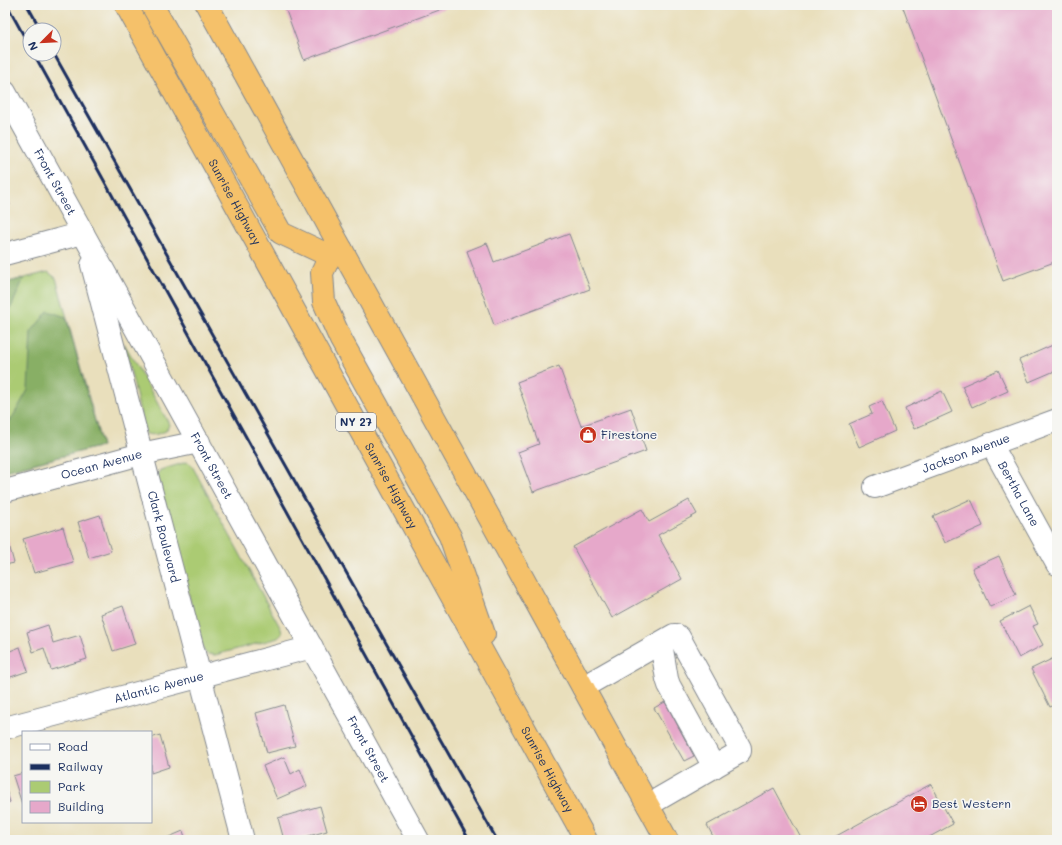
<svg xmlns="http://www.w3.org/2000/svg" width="1062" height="845" viewBox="0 0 1062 845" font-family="Mali,sans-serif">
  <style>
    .green { fill: #abcb73; stroke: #637d68 }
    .forest { fill: #88af65; stroke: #526f62 }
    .building { fill: #e6a8ca }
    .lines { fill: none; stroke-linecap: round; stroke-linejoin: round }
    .minor-casing { stroke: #82878d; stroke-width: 24 }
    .highway-casing { stroke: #82878d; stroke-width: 24 }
    .minor { stroke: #fff; stroke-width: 22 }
    .highway { stroke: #f5c16b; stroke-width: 22 }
    .rail { stroke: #1b2f5e; stroke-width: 3 }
    .labels { text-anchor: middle; stroke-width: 3.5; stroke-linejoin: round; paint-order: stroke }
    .shield { fill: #f6f6f2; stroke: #5d6b8a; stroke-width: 1 }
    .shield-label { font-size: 11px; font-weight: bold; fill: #1b2f5e }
    .street-label { font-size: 12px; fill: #1b2f5e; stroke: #f6f6f2 }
    .poi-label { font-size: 12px; fill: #1b2f5e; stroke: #f6f6f2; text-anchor: start }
  </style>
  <rect width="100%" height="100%" fill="#f6f6f2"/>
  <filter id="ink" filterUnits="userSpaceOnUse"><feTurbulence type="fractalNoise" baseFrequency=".025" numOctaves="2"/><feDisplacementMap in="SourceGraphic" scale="8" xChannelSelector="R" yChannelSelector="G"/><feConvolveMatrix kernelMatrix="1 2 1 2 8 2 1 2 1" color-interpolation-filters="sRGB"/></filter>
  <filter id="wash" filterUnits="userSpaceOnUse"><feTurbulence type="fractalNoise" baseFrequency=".012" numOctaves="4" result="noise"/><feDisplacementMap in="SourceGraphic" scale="16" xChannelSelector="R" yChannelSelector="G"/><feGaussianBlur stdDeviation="0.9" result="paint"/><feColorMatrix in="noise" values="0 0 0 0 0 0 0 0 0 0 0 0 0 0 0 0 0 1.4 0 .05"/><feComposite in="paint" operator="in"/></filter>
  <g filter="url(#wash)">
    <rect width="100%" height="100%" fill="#e9dfbc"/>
    <path class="green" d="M48,272L56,278L102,446L5,471V283Z
      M124,343L168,422L169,425L166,431C160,433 152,437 145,433Z
      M187,462L191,464L281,629L282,634L278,638L215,655L208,654L204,652L157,476L160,470Z"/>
    <path class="forest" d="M24,278L10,310L5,313V283Z
      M48,311L66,317L102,446L5,471V423L11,420L28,390L31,332Z"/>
    <g id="blocks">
      <path class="building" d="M284,5H453L304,60Z
        M902,5H1057V261L1003,281Z
        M5,188L10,205L5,206Z
        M569,234L590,289L494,325L467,251L487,243L494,262Z
        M1055,344L1057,348V370L1029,382L1019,360Z
        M559,366L581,426L631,408L646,451L533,492L518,452L539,444L517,382Z
        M998,370L1008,391L972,407L962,386Z
        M942,391L952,412L914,429L905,408Z
        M882,401L895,431L859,447L849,424L872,414L869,407Z
        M971,499L983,526L945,543L933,516Z
        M689,500L697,514L658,535L682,579L612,618L573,547L642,509L649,522Z
        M100,515L111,551L89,558L78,522Z
        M63,527L73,562L34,573L23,539Z
        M8,541L14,563L5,565V542Z
        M999,556L1016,595L990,607L972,568Z
        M123,606L135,644L113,651L101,614Z
        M1029,606L1038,624L1033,626L1043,645L1019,658L1000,621Z
        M48,625L53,643L80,635L87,659L51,670L44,648L33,652L27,632Z
        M20,647L28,671L5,679V653Z
        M1054,658L1057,664V704L1050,707L1031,669Z
        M665,702L694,756L684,761L654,708Z
        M284,705L295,746L267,753L256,713Z
        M160,735L169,767L151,773V738Z
        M284,757L291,774L300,769L307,786L277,799L263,766Z
        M23,773V807L13,776Z
        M931,784L953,824L924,840H829Z
        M5,787L10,802L5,804Z
        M774,788L802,840H715L707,825Z
        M320,806L327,831L294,840H284L278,818Z
        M183,831L186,840H162Z"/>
    </g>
  </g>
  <g filter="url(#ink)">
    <use href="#blocks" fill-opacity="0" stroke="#82878d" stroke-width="1"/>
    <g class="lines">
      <defs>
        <g id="minor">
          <path id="s1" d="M5,92L418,840"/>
          <path d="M5,254L83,233"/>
          <path id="s2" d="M92,265L243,840"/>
          <path id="s3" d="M991,444L1057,564"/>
          <path id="s4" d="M875,487L1057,420"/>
          <path id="s5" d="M5,491L141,454L199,442"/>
          <path d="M661,643L667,679L669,685L714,767"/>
          <path d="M583,687L674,635H676L679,637L740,748V751L738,753L648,805"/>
          <path id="s6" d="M5,728L312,647"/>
        </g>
        <g id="highway">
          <path id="s7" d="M126,5L586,840"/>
          <path d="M152,5L281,233L330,256"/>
          <path d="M207,5L667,840"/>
          <path d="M342,250L330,256L322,273L324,302L341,340L450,536L484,634"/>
        </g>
      </defs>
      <use href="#minor" class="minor-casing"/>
      <use href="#highway" class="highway-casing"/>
      <use href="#minor" class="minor"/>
      <use href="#highway" class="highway"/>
      <path class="rail" d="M7,5L30,47
        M27,5L41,30
        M34,54L469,840
        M54,54L497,840"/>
    </g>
  </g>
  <defs>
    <symbol id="shop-disc" viewBox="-11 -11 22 22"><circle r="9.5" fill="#c8321e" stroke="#f6f6f2"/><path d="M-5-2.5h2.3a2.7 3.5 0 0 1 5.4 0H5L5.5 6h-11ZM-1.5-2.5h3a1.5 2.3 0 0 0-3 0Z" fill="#fff"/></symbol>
    <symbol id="hotel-disc" viewBox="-11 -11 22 22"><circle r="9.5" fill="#c8321e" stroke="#f6f6f2"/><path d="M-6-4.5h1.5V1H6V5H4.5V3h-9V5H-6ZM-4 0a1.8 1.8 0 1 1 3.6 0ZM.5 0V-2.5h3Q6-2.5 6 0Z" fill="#fff"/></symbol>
  </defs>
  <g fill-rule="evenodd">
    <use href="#shop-disc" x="578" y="425" width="20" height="20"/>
    <use href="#hotel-disc" x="909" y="794" width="20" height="20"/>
  </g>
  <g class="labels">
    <rect class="shield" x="336" y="413" width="40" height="18" rx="3"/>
    <g class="shield-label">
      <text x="356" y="426">NY 27</text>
    </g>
    <g class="street-label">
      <text dy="4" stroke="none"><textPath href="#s1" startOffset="103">Front Street</textPath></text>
      <text dy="4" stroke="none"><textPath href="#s7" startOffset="225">Sunrise Highway</textPath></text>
      <text dy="4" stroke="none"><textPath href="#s4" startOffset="97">Jackson Avenue</textPath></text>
      <text dy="4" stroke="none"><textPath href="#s5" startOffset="100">Ocean Avenue</textPath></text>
      <text dy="4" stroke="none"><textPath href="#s1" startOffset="427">Front Street</textPath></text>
      <text dy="4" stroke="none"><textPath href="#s7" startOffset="549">Sunrise Highway</textPath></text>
      <text dy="4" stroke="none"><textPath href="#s3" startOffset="57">Bertha Lane</textPath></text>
      <text dy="4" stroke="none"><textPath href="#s2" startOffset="281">Clark Boulevard</textPath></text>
      <text dy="4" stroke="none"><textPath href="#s6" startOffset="159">Atlantic Avenue</textPath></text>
      <text dy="4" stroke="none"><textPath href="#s1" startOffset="751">Front Street</textPath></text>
      <text dy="4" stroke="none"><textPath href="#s7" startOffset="873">Sunrise Highway</textPath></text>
    </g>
    <g class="poi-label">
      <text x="601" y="439">Firestone</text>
      <text x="932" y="808">Best Western</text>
    </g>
  </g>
  <rect width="1062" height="845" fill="none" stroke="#f6f6f2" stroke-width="20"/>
  <rect x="22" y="731" width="130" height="92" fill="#f6f6f2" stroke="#9ea6b7"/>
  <rect x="30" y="744" width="20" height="6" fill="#ffffff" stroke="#9ea6b7"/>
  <text x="58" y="751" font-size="12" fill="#1b2f5e">Road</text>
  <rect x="30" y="764" width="20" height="6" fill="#1b2f5e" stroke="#9ea6b7"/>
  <text x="58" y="771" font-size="12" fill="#1b2f5e">Railway</text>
  <rect x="30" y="781" width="20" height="12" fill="#abcb73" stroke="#9ea6b7"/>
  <text x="58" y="791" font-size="12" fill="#1b2f5e">Park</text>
  <rect x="30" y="801" width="20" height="12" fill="#e6a8ca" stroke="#9ea6b7"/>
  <text x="58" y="811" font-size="12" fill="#1b2f5e">Building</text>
  <g transform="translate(42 42) rotate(246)"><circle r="19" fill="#f6f6f2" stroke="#9ea6b7"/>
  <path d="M0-3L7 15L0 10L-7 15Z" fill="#c8321e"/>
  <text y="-6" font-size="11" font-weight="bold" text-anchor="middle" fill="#1b2f5e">N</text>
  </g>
</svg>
